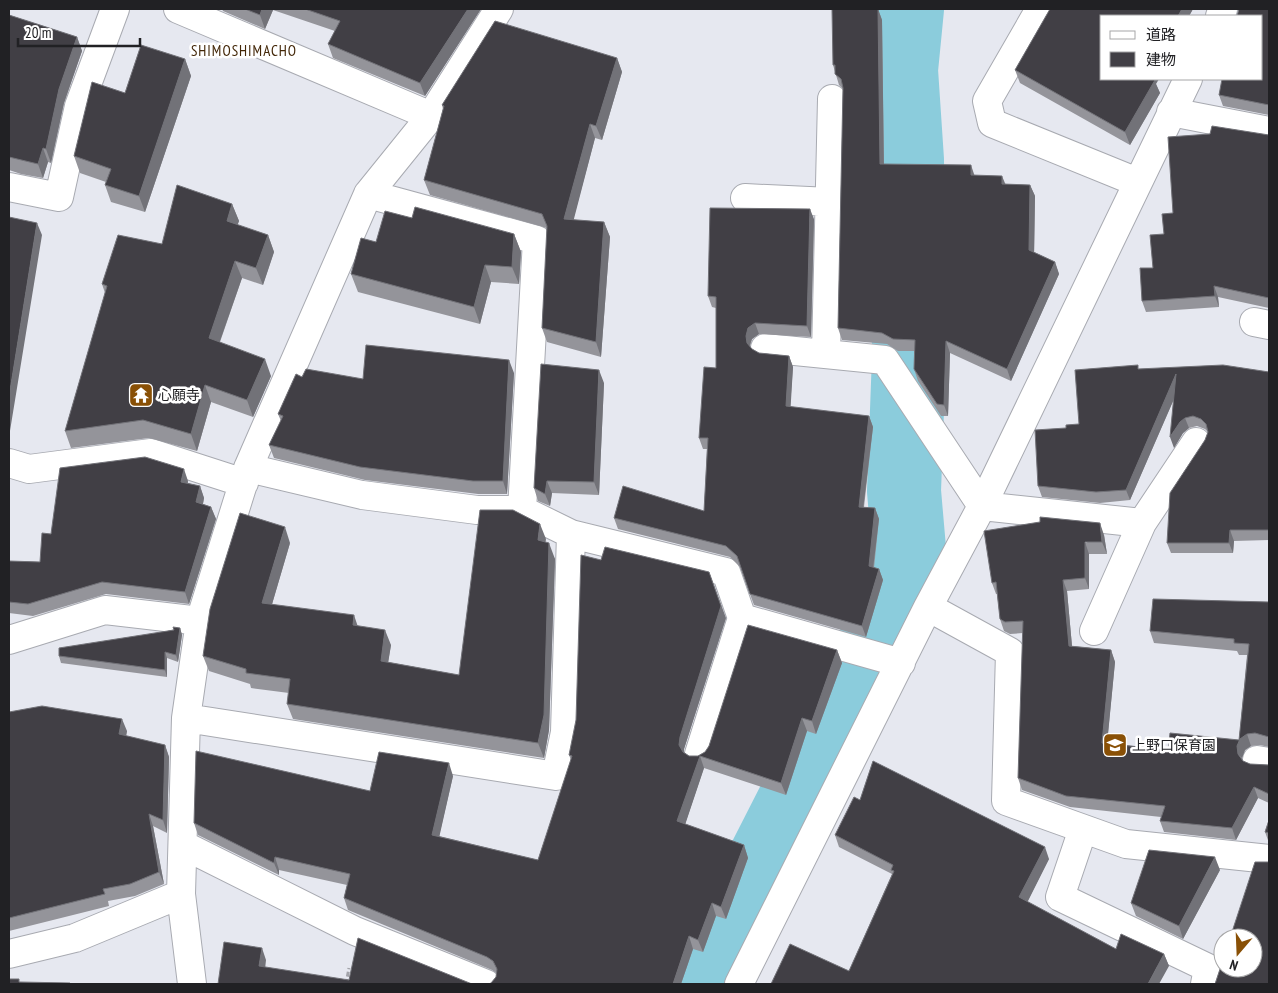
<svg xmlns="http://www.w3.org/2000/svg" width="1278" height="993" viewBox="0 0 1278 993" font-family="'PT Sans Narrow','Noto Sans JP',sans-serif">
  <style>
    .lines { fill: none; stroke-linecap: round; stroke-linejoin: round }
    .river { stroke: #8bccdc; stroke-width: 74 }
    .minor-casing { stroke: #a8aab1; stroke-width: 30 }
    .path { stroke: #a2a3a9; stroke-width: 3; stroke-dasharray: 5 2.5; stroke-linecap: butt }
    .minor { stroke: #fff; stroke-width: 28 }
    .wall { fill: #94949a }
    .shaded-wall { fill: #727278 }
    .building { fill: #413f45; stroke: #727278 }
    .labels { text-anchor: middle; stroke-width: 5; stroke-linejoin: round; paint-order: stroke }
    .poi-label { font-size: 14px; fill: #212124; stroke: #fff; text-anchor: start }
    .neighbourhood-label { font-size: 15px; letter-spacing: 1px; fill: #432708; stroke: #fff }
  </style>
  <rect width="100%" height="100%" fill="#e6e8f0"/>
  <g class="lines">
    <path class="river" d="M701,984L911,572L904,491L909,356L907,160L901,70L907,9"/>
    <defs>
      <path id="minor" d="M178,9L431,116
        M1040,9L987,101L992,123L1137,182
        M1220,16L1223,9
        M1171,112L1269,131
        M9,187L59,197L79,106L115,9
        M368,194L537,240L522,510L571,534L726,572L742,618L901,663
        M745,198L830,202
        M1254,322L1269,325
        M765,348L885,360L982,506L1142,523
        M826,354L832,99
        M9,463L29,469L151,453L244,483
        M248,468L362,495L477,510H522
        M928,607L1010,652L1006,801L1126,844L1269,859
        M1094,631L1142,523L1196,442
        M9,640L105,610L200,621
        M186,718L556,776L565,732L571,534
        M699,754L742,618
        M1257,760L1269,762
        M1083,829L1060,897L1208,968L1205,984
        M183,845L355,931L486,984
        M9,954L75,938L181,894
        M192,984L181,894L186,718L200,621L248,468L368,194L431,116L499,9
        M739,984L928,607L982,506L1188,79"/>
    </defs>
    <use href="#minor" class="minor-casing"/>
    <path class="path" d="M346,984L349,968"/>
    <use href="#minor" class="minor"/>
  </g>
  <path class="wall" d="M222,9H481L425,96L333,58L328,44L335,31L273,10L265,29L223,11Z
    M878,9L882,20L884,164L975,175L1006,184L1030,185L1035,196L1034,252L1055,262L1059,274L1011,381L950,353L948,416H941L918,381L914,369V351H898L887,344L842,340L838,328L843,89L839,85L833,65Z
    M1050,9H1193L1189,16H1102L1156,84L1160,93L1130,145L1020,83L1015,70Z
    M1269,9V115L1223,106L1219,95Z
    M9,15L77,37L82,51L64,103L51,163L48,162L43,178L21,174L9,170Z
    M617,58L622,72L602,140L595,138L573,220L604,222L610,237L601,357L547,342L542,328L547,228L430,195L424,180L443,109L442,105Z
    M185,59L191,76L145,212L111,202L105,185L106,182L80,173L74,156L125,93Z
    M1269,135V308L1218,297L1219,307L1146,312L1142,301L1164,234L1173,213Z
    M232,204L239,221L237,225L268,235L274,252L263,285L242,278L220,342L271,376L253,417L211,402L197,451L149,438L71,448L65,431L105,293L102,284L162,244Z
    M412,218L514,234L521,252L519,284L491,282L480,324L358,292L351,274L376,242Z
    M814,219L811,337L759,334L752,339L750,347L752,349L759,353L789,356L793,367L790,407L869,416L873,427L864,507L875,508L879,519L874,568L879,569L883,580L866,637L754,605L740,567L730,557L618,529L614,518L704,511L707,449H703L699,438L716,368V308L712,307L708,296Z
    M1140,369L1269,372V540L1234,541L1233,553H1171L1167,543L1208,432L1205,429L1197,426L1189,428L1183,433L1174,448V399L1130,500L1100,503L1042,497L1038,486L1066,428L1079,424Z
    M514,373L507,494H478L365,480L274,458L269,445L281,421L278,414L302,377L363,379Z
    M604,383L599,495L552,493L550,506L538,501L534,488Z
    M188,481V483L200,486L204,498L203,504L211,507L216,519L189,604L106,594L33,616L9,613V561L40,562L51,534Z
    M1104,535L1107,554H1089V589L1067,591L1072,646L1111,650L1115,662L1107,743L1168,750L1239,740L1247,655H1239L1237,651L1154,643L1150,631L1269,602V747L1260,745L1251,746L1245,750L1242,758L1243,761L1250,764L1269,765V803L1258,798L1236,840L1164,832L1160,821L1161,817L1070,807L1022,790L1018,778L1023,633L1010,634L1004,631L1000,619L997,594H996L992,583Z
    M546,539L545,542L555,559L549,730L544,758L293,719L287,704L289,693L251,688L250,684L209,671L203,656L290,543L272,604L358,626L391,645L388,662L459,675Z
    M726,618L684,749V752L689,756H698L705,752L837,650L842,663L816,734L807,731L786,795L704,768L685,824L744,845L748,858L726,919L716,916L703,952L693,949L681,984H489L491,983L496,977V973L492,970L348,910L344,898L347,885L279,870V875L198,835L194,823L453,776L439,836L538,860L571,760L569,755Z
    M180,628L182,635L178,662L167,658V677L61,663L59,656Z
    M9,712L127,731L126,736L165,745L169,757L167,833L153,826L164,884L135,896L108,901L109,906L9,931Z
    M860,800L1049,859L1027,902L1116,949L1164,954L1169,966L849,971L892,874L839,847L835,835Z
    M1269,820V843L1265,832Z
    M1220,870L1183,939L1136,916L1131,903Z"/>
  <path class="shaded-wall" d="M262,9H272L273,10L265,29L260,15Z
    M468,9H481L425,96L420,83Z
    M878,9L882,20L884,176L880,164Z
    M1182,9H1193L1189,16H1178Z
    M77,37L82,51L64,103L51,163L46,149L59,89Z
    M617,58L622,72L602,140L596,126Z
    M185,59L191,76L145,212L139,196Z
    M1149,79H1159L1156,84L1160,93L1130,145L1125,132Z
    M590,124L595,138L570,234L564,219Z
    M43,148L48,162L43,178L38,164Z
    M971,165L975,177L971,175Z
    M1002,176L1007,188L1002,184Z
    M1030,185L1035,196L1034,261L1029,250Z
    M232,204L239,221L233,238L227,221Z
    M810,209L814,219L811,337L807,326Z
    M604,222L610,237L601,357L596,342Z
    M37,223L42,235L9,437V397Z
    M514,234L521,252L519,284L512,267Z
    M268,235L274,252L263,285L256,268Z
    M235,261L242,278L215,355L209,338Z
    M1055,262L1059,274L1011,381L1007,369Z
    M485,265L491,282L480,324L474,307Z
    M1214,286L1218,297L1219,307L1215,296Z
    M755,323L759,334L752,339L749,347L747,343L746,336L748,328Z
    M946,341L950,353L948,416L944,405Z
    M789,356L793,367L790,417L786,406Z
    M265,359L271,376L253,417L247,400Z
    M509,360L514,373L507,494L503,481Z
    M599,370L604,383L599,495L594,482Z
    M1176,374L1180,385L1130,500L1126,490Z
    M205,385L211,402L197,451L191,434Z
    M869,416L873,427L862,518L859,507Z
    M1185,418L1189,428L1183,433L1174,448L1170,437L1180,422Z
    M184,469L188,481L185,494L181,482Z
    M547,481L552,493L550,506L545,494Z
    M200,486L204,498L201,514L196,502Z
    M211,507L216,519L189,604L185,592Z
    M875,508L879,519L872,577L869,566Z
    M1100,523L1104,535L1107,554L1102,542Z
    M540,524L546,539L543,555L538,540Z
    M285,527L290,543L268,618L262,603Z
    M1230,530L1234,541L1233,553L1229,543Z
    M1085,542L1089,554V589L1085,578Z
    M549,543L555,559L549,730L544,758L538,743Z
    M879,569L883,580L866,637L862,626Z
    M709,572L726,618L684,749V758L679,745L680,737Z
    M1063,580L1067,591L1073,657L1069,646Z
    M354,615L359,630L353,625Z
    M180,628L182,635L178,662L176,655Z
    M385,630L391,645L386,676L381,661Z
    M837,650L842,663L816,734L812,721Z
    M1111,650L1115,662L1106,755L1102,743Z
    M165,652L167,658V677L165,670Z
    M802,718L807,731L786,795L781,783Z
    M122,719L127,731L124,746L119,734Z
    M1247,734L1251,746L1245,750L1242,758L1238,754L1237,746L1240,739Z
    M165,745L169,757L167,833L163,820Z
    M700,756L704,768L682,834L677,821Z
    M449,763L453,776L437,847L432,835Z
    M1254,787L1258,798L1236,840L1232,828Z
    M149,814L153,826L164,884L159,872Z
    M744,845L748,858L726,919L721,907Z
    M1045,847L1049,859L1024,909L1019,897Z
    M275,857L279,870V875L274,863Z
    M1215,857L1220,870L1183,939L1179,926Z
    M712,903L716,916L703,952L698,940Z
    M689,936L693,949L681,984H673Z
    M262,948L266,960L264,979L259,966Z
    M1164,954L1169,966L1159,984H1148Z"/>
  <path class="building" d="M245,9H262L260,15Z
    M305,9H468L420,83L328,44L340,21Z
    M832,9H878L880,164L971,165V175L1002,176V184L1030,185L1029,250L1055,262L1007,369L946,341L944,405L937,404L914,369L915,340L893,339L882,333L838,328L843,88L841,79L835,74V65H833Z
    M1050,9H1182L1178,16H1102V79H1152L1155,80L1125,132L1015,70Z
    M1239,9H1269V105L1219,95L1222,79H1262V16H1237Z
    M9,15L77,37L59,89L46,149L43,148L38,164L9,157Z
    M495,21L617,58L596,126L590,124L564,219L604,222L596,342L542,328L547,226L542,214L424,180L444,106L442,105Z
    M141,45L185,59L139,196L105,185L111,169L74,156L92,82L125,93Z
    M1212,126L1269,135V298L1214,286L1215,296L1142,301L1140,268H1153L1150,235L1164,234L1162,214L1173,213L1168,137L1210,134Z
    M177,185L232,204L227,221L268,235L256,268L235,261L209,338L265,359L247,400L205,385L191,434L143,420L65,431L107,286L102,284L118,235L162,244Z
    M415,207L514,234L512,267L485,265L474,307L351,274L361,238L376,242L385,211L412,218Z
    M710,208L810,209L807,326L755,323L748,328L746,336L747,343L752,349L759,353L789,356L786,406L869,416L859,507L875,508L869,566L879,569L862,626L750,594L737,556L726,546L614,518L623,486L704,511L708,438H699L704,367L716,368V297L708,296Z
    M9,217L37,223L9,397Z
    M366,345L509,360L503,481H473L360,467L269,445L283,416L278,414L296,374L302,377L306,369L363,379Z
    M541,364L599,370L594,482L547,481L545,494L534,488Z
    M1138,365V369L1223,365L1269,372V530H1230L1229,543H1167L1170,493L1205,440L1208,432L1206,424L1201,419L1193,416L1185,418L1180,422L1170,437L1176,374L1126,490L1096,492L1038,486L1035,430L1066,428V425L1079,424L1075,370Z
    M145,457L184,469L181,482L200,486L196,502L211,507L185,592L102,582L28,604L9,602V561L40,562L42,533L51,534L60,468Z
    M480,510H513L540,524L538,540L549,543L544,715L538,743L287,704L290,679L246,673V669L203,656L210,609L240,513L285,527L262,603L354,615L353,625L385,630L381,661L459,675Z
    M1040,517L1100,523L1102,542H1085V578L1063,580L1069,646L1111,650L1102,743L1168,750L1170,733L1239,740L1249,644L1234,643V639L1150,631L1153,599L1269,602V737L1255,733L1247,734L1240,739L1237,746L1238,754L1243,761L1250,764L1269,765V794L1254,787L1232,828L1160,821L1165,806L1066,796L1018,778L1023,621L1005,622L1000,619L996,582L992,583L984,531L1040,522Z
    M605,547L709,572L721,606L680,737L679,745L683,752L689,756H698L705,752L709,746L748,625L837,650L812,721L802,718L781,783L700,756L677,821L744,845L721,907L712,903L698,940L689,936L673,984H489L491,983L496,977L497,969L493,961L487,957L344,898L350,874L275,857L274,863L194,823L196,751L370,791L379,752L449,763L432,835L538,860L572,756L569,755L576,720L581,555L601,560Z
    M173,627L180,628L176,655L165,652V670L59,656V648L174,630Z
    M42,706L122,719L119,734L165,745L163,820L149,814L159,872L130,884L103,889L105,894L9,918V712Z
    M873,761L1045,847L1019,897L1116,949L1121,934L1164,954L1148,984H771L790,944L849,971L894,871L891,870L893,865L835,835L854,797L860,800Z
    M1269,820V833L1265,832Z
    M1149,850L1215,857L1179,926L1131,903Z
    M1255,862H1269V984H1215L1223,960V968H1253V938H1230Z
    M358,938L472,984H218L224,942L262,948L259,966L349,980Z
    M9,979H19V982L70,983V984H9Z"/>
  <defs>
    <symbol id="temple-square" viewBox="-11 -11 22 22"><rect x="-9" y="-9" width="18" height="18" rx="4" fill="#895006" stroke="#fff"/><path d="M0-6L5-2H3V0L6.5 2.5H4V6H1.5V3h-3V6H-4V2.5H-6.5L-3 0V-2H-5Z" fill="#fff"/></symbol>
    <symbol id="school-square" viewBox="-11 -11 22 22"><rect x="-9" y="-9" width="18" height="18" rx="4" fill="#895006" stroke="#fff"/><path d="M0-5L7-2L0 1L-7-2ZM-4 1L0 2.5L4 1V4Q0 6-4 4Z" fill="#fff"/></symbol>
  </defs>
  <g fill-rule="evenodd">
    <use href="#temple-square" x="127" y="381" width="28" height="28"/>
    <use href="#school-square" x="1101" y="731" width="28" height="28"/>
  </g>
  <g class="labels">
    <g class="poi-label">
      <text x="158" y="400">心願寺</text>
      <text x="1132" y="750">上野口保育園</text>
    </g>
    <g class="neighbourhood-label">
      <text x="244" y="56">SHIMOSHIMACHO</text>
    </g>
  </g>
  <rect width="1278" height="993" fill="none" stroke="#212124" stroke-width="20"/>
  <rect x="1100" y="15" width="162" height="65" fill="#ffffff" stroke="#a6a6a7"/>
  <rect x="1110" y="31" width="25" height="8" fill="#ffffff" stroke="#a6a6a7"/>
  <text x="1146" y="40" font-size="15" fill="#212124">道路</text>
  <rect x="1110" y="52" width="25" height="15" fill="#413f45" stroke="#a6a6a7"/>
  <text x="1146" y="65" font-size="15" fill="#212124">建物</text>
  <g transform="translate(1238 953) rotate(199)"><circle r="24" fill="#ffffff" stroke="#a6a6a7"/>
  <path d="M0-4L9 19L0 12L-9 19Z" fill="#895006"/>
  <text y="-8" font-size="14" font-weight="bold" text-anchor="middle" fill="#212124">N</text>
  </g>
  <path d="M18 38v8h122v-8" fill="none" stroke="#212124" stroke-width="2.5"/>
  <text x="25" y="38" font-size="15" fill="#212124" stroke="#ffffff" stroke-width="4" paint-order="stroke">20 m</text>
</svg>
